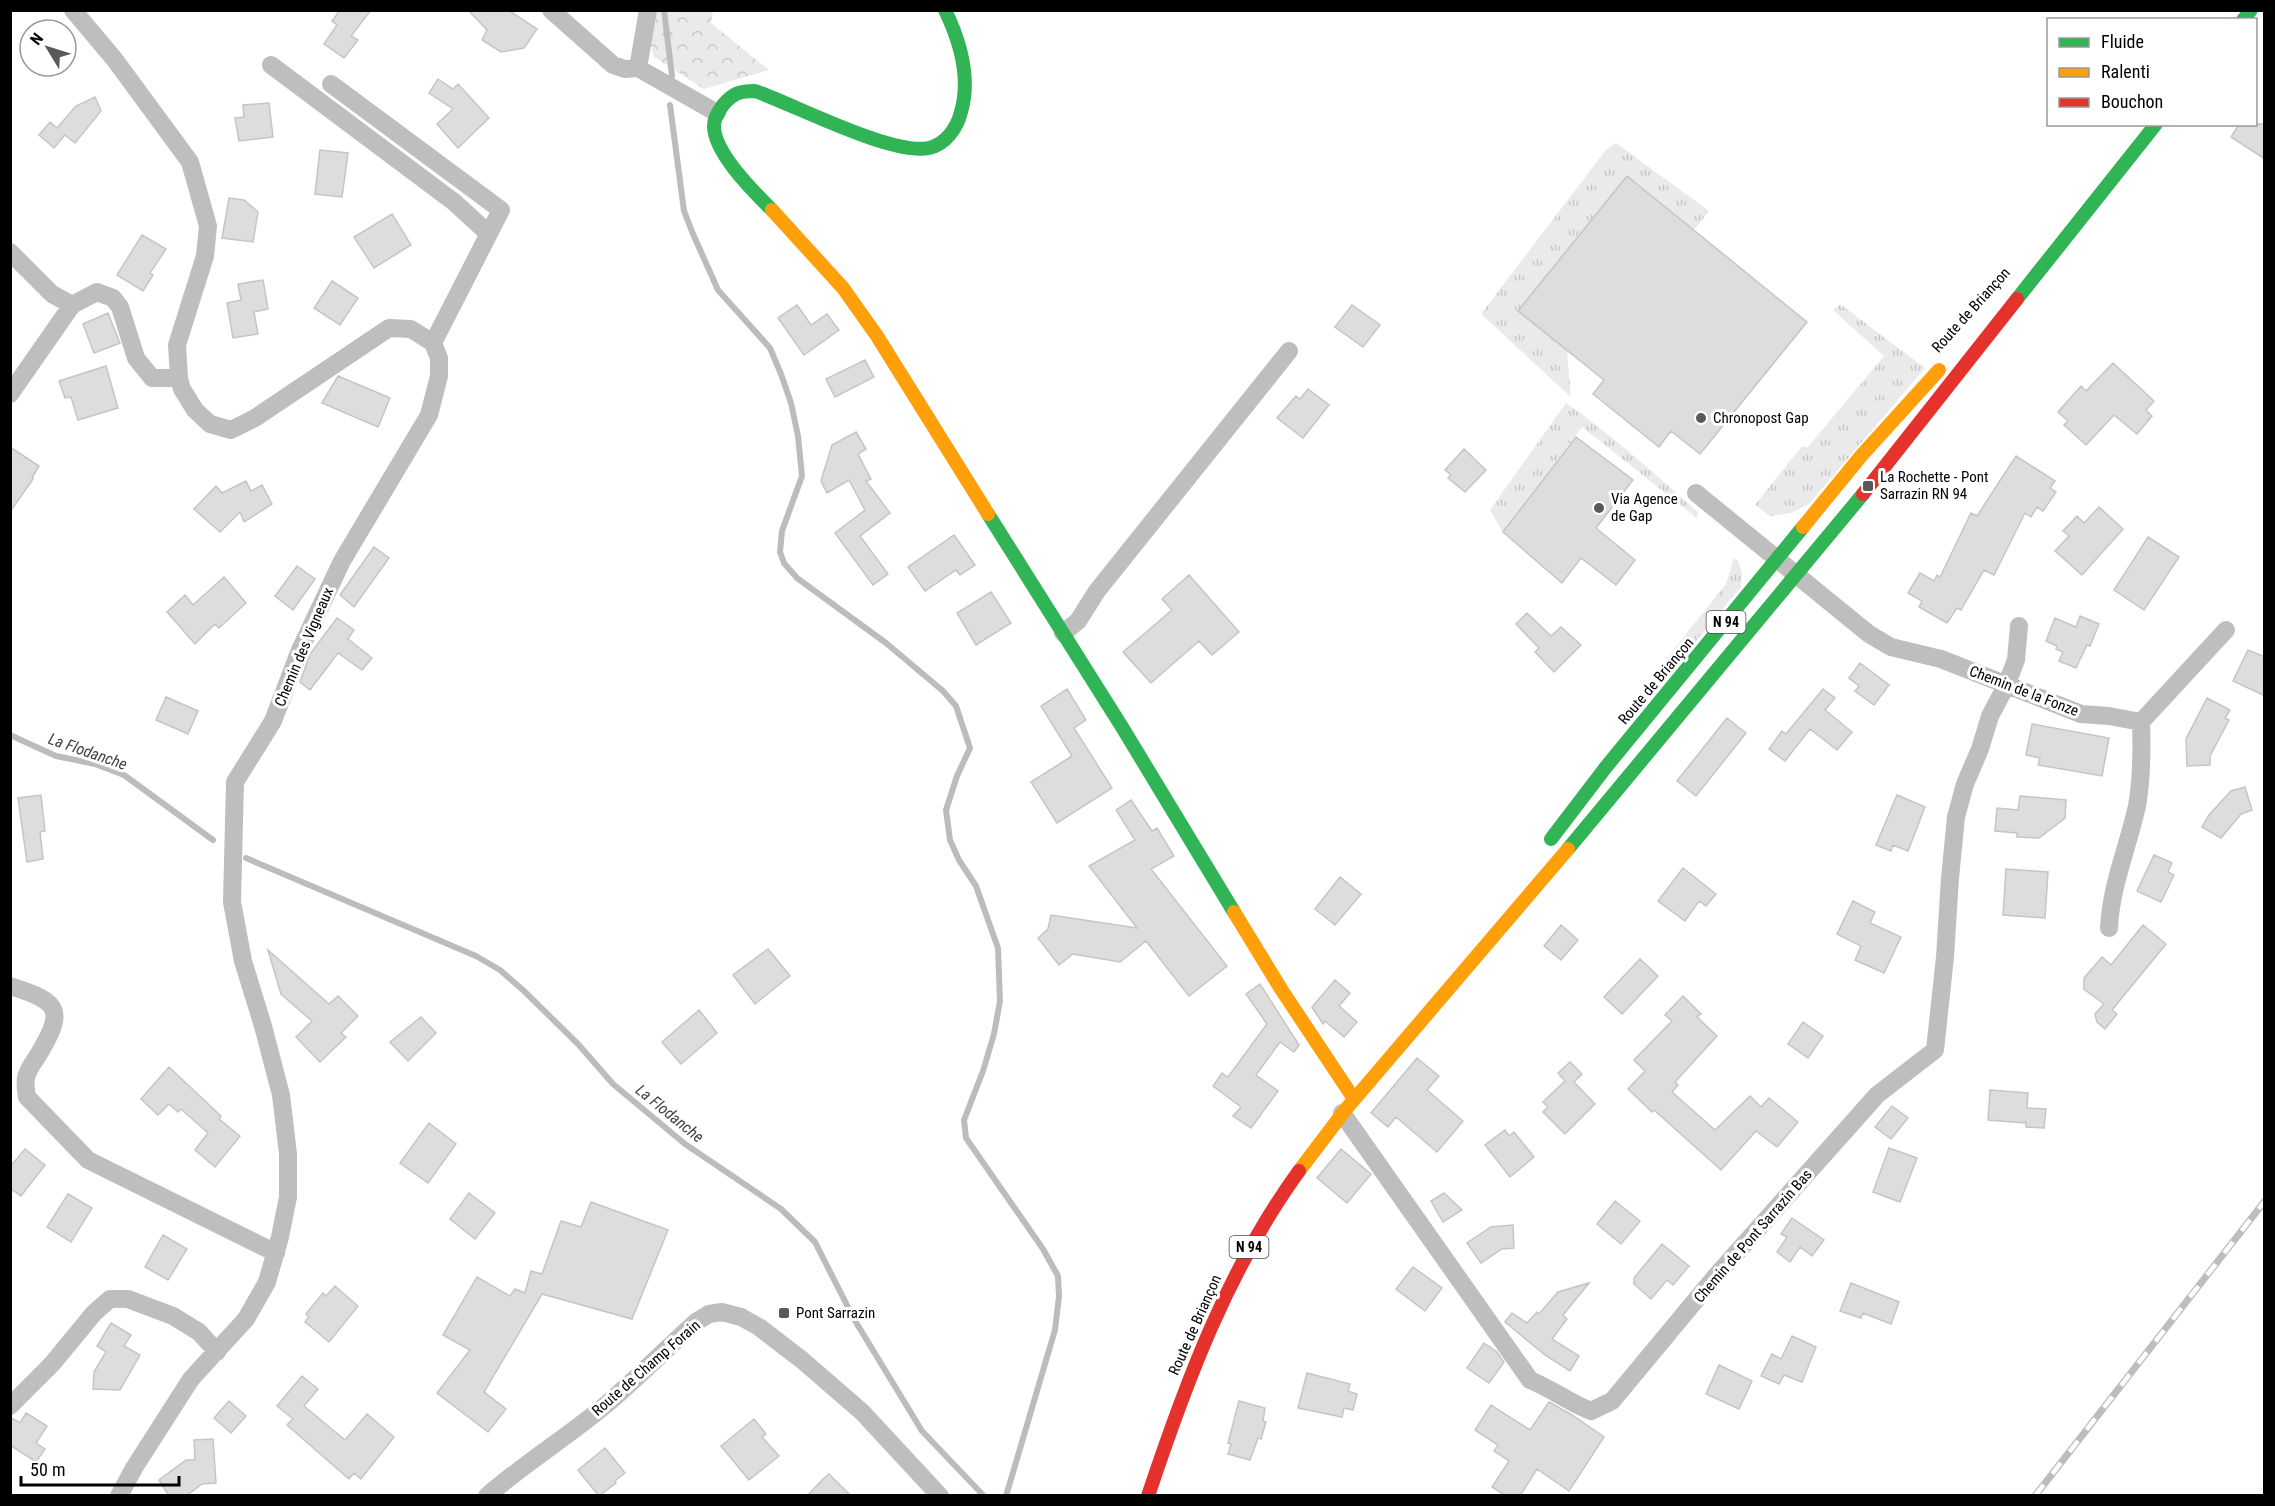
<svg xmlns="http://www.w3.org/2000/svg" width="2275" height="1506" viewBox="0 0 2275 1506" font-family="'Roboto Condensed',sans-serif">
  <style>
    .grass { fill: url(#grass-tufts) }
    .forest { fill: url(#forest-crowns) }
    .lines { fill: none; stroke-linecap: round; stroke-linejoin: round }
    .stream { stroke: #bcbcbc; stroke-width: 6 }
    .building { fill: #ddd; stroke: #c5c5c5; stroke-width: 1.5 }
    .street { stroke: #bebebe; stroke-width: 18 }
    .fast { stroke: #30b455; stroke-width: 14 }
    .slow { stroke: #ff9f0a; stroke-width: 14 }
    .jam { stroke: #e5322d; stroke-width: 14 }
    .rail-casing { stroke: #bdbdbd; stroke-width: 7 }
    .rail { stroke: #fff; stroke-width: 4.5; stroke-dasharray: 14; stroke-linecap: butt }
    .poi-dot { fill: #595959; stroke: #fff; stroke-width: 2 }
    .labels { text-anchor: middle; stroke-width: 6; stroke-linejoin: round; paint-order: stroke }
    .shield { fill: #fff; stroke: #4c4c4c; stroke-width: 1.5 }
    .shield-label { font-size: 14px; font-weight: bold; fill: #000 }
    .street-label { font-size: 15px; fill: #000; stroke: #fff }
    .poi-label { font-size: 15px; fill: #000; stroke: #fff; text-anchor: start }
    .water-label { font-size: 16px; font-style: italic; fill: #414141; stroke: #fff }
  </style>
  <defs>
    <pattern id="grass-tufts" width="24" height="20" patternUnits="userSpaceOnUse" patternTransform="scale(1.5)"><rect width="24" height="20" fill="#eaeaea"/><path d="M3 7l-1-3M5 7V3M7 7l1-3M15 17l-1-3M17 17v-4M19 17l1-3" fill="none" stroke="#c7c7c7"/></pattern>
    <pattern id="forest-crowns" width="20" height="18" patternUnits="userSpaceOnUse" patternTransform="scale(1.5)"><rect width="20" height="18" fill="#eaeaea"/><path d="M2 6a3 3 0 1 1 6 0M12 15a3 3 0 1 1 6 0" fill="none" stroke="#c7c7c7"/></pattern>
  </defs>
  <rect width="100%" height="100%" fill="#fff"/>
  <path class="grass" d="M1616,143L1709,211L1693,231L1567,350L1571,397L1481,314L1605,151Z
    M1840,304L1925,368L1809,504L1791,513L1770,516L1755,505L1802,446L1807,448L1884,356L1833,310Z
    M1566,403C1613,436 1655,474 1698,512L1697,518L1582,427L1503,532L1490,510Z
    M1734,558L1738,561L1742,574L1741,587L1671,671L1662,664L1726,584Z"/>
  <path class="forest" d="M641,11H713L711,23L769,70L704,89L654,57Z"/>
  <g class="lines">
    <path class="stream" d="M664,10L672,76
      M670,105L684,211L693,234L718,290L770,348L781,374L791,403L798,436L802,476L782,531L780,552L784,563L797,578L886,643L943,691L956,706L970,748L957,776L946,810L950,840L959,860L976,886L998,948L1000,1001L994,1034L983,1071L964,1120L966,1138L1043,1249L1058,1276L1059,1296L1055,1330L1006,1496
      M10,735L56,756L95,764L124,775L213,840
      M246,858L476,956L500,970L524,991L578,1044L613,1084L685,1144L781,1209L815,1242L854,1319L922,1431L984,1496"/>
  </g>
  <path class="building" d="M340,10H371L351,36L358,40L344,58L324,44L337,25L332,21Z
    M468,10H508L537,29L524,48L501,52L482,40L487,30Z
    M438,79L453,89L458,84L489,118L458,148L437,124L453,109L429,93Z
    M95,97L101,111L75,143L65,135L54,148L39,135L50,122L57,128L76,106Z
    M269,103L273,137L239,141L235,118L244,117L243,105Z
    M2239,124H2265V159L2231,137Z
    M320,150L348,153L342,197L315,194Z
    M1627,176L1807,322L1700,454L1671,431L1659,447L1593,394L1604,380L1518,311Z
    M229,198L244,200L258,212L253,242L222,238Z
    M392,214L411,245L374,268L354,237Z
    M142,235L166,249L150,273L153,275L143,291L117,275Z
    M263,280L268,309L254,312L258,334L233,338L227,303L241,300L238,284Z
    M332,281L358,298L340,325L314,308Z
    M797,305L811,325L827,314L839,330L804,355L778,318Z
    M1352,305L1380,325L1363,347L1335,327Z
    M108,313L120,343L94,353L83,324Z
    M865,360L874,377L835,397L826,379Z
    M2113,363L2154,401L2146,410L2152,416L2137,434L2114,415L2086,445L2064,425L2068,421L2058,412L2081,386L2086,391Z
    M106,366L118,408L78,420L71,397L65,398L59,381Z
    M338,376L390,398L378,427L322,403Z
    M1308,389L1329,405L1303,438L1277,418L1296,396L1300,399Z
    M856,432L866,449L858,454L871,479L866,481L890,513L860,536L888,574L873,585L835,533L865,510L849,480L827,493L821,481L832,445Z
    M1576,437L1633,480L1596,528L1635,560L1616,585L1581,558L1562,583L1503,532Z
    M10,447L39,466L32,478L33,479L10,512Z
    M1464,449L1486,470L1465,492L1448,478L1451,475L1445,470Z
    M2016,456L2055,481L2050,488L2056,492L2043,511L2037,507L2031,517L2025,513L1994,575L1984,570L1961,610L1957,608L1947,623L1919,607L1922,601L1908,593L1920,573L1934,581L1937,575L1940,577L1971,513L1977,516Z
    M246,481L251,491L262,485L272,504L244,522L240,512L220,532L194,509L216,486L222,493Z
    M2099,507L2123,529L2082,575L2055,551L2069,536L2063,531L2077,516L2084,523Z
    M954,535L975,565L960,575L956,570L925,591L908,567Z
    M2148,537L2179,557L2144,610L2114,590Z
    M374,547L389,558L354,607L340,595Z
    M297,566L315,579L293,610L275,596Z
    M1189,575L1239,632L1212,655L1199,641L1151,683L1123,652L1172,610L1162,599Z
    M224,577L246,603L219,628L215,624L195,644L167,612L185,595L193,605Z
    M991,592L1011,623L976,645L957,613Z
    M1527,613L1551,636L1561,627L1581,645L1554,672L1535,652L1539,648L1516,624Z
    M2080,616L2099,624L2090,646L2087,645L2076,668L2059,661L2063,652L2056,649L2057,646L2046,641L2055,618L2076,627Z
    M337,618L354,630L348,639L372,658L362,670L338,653L310,690L300,682L310,654Z
    M2248,650L2265,657V696L2233,681Z
    M1860,663L1889,685L1874,705L1855,691L1859,686L1849,678Z
    M1067,689L1086,720L1074,728L1112,788L1057,823L1031,782L1072,756L1041,706Z
    M1823,689L1835,698L1825,710L1852,732L1837,750L1810,729L1785,761L1769,749L1782,731L1786,734Z
    M166,697L198,711L188,734L156,720Z
    M2207,698L2230,710L2225,718L2229,720L2210,756V765L2187,766L2186,739Z
    M1727,718L1746,733L1696,796L1677,781Z
    M2032,724L2109,738L2102,776L2038,765L2040,758L2026,755Z
    M2245,787L2252,810L2241,814L2221,838L2202,827L2209,815L2231,791Z
    M41,795L45,831L40,832L43,859L27,862L18,798Z
    M1897,795L1925,807L1908,851L1893,845L1891,851L1876,845Z
    M2020,796L2066,800L2065,818L2039,838L2017,837V833L1995,831L1997,808L2018,810Z
    M1131,800L1152,831L1157,828L1174,856L1151,869L1227,966L1189,996L1146,941L1120,962L1073,954L1059,965L1038,938L1048,929L1051,915L1137,928L1089,866L1135,840L1116,810Z
    M2154,855L2172,863L2168,872L2174,875L2161,902L2137,891Z
    M1683,868L1716,894L1706,906L1699,901L1685,921L1658,901Z
    M2006,869L2048,872L2045,918L2003,915Z
    M1340,877L1361,894L1335,925L1315,909Z
    M1853,901L1875,912L1870,923L1901,937L1884,973L1855,960L1861,946L1837,934Z
    M1561,925L1578,940L1561,960L1544,946Z
    M2143,925L2166,944L2112,1010L2117,1014L2105,1029L2097,1022L2095,1014L2104,1004L2084,989V978L2102,957L2111,965Z
    M768,949L790,976L755,1004L733,975Z
    M268,950L329,1004L338,996L358,1016L341,1033L346,1037L320,1062L296,1037L312,1021L281,994Z
    M1640,959L1658,976L1622,1014L1604,997Z
    M1335,980L1350,993L1339,1006L1357,1022L1344,1037L1325,1021L1323,1024L1312,1007Z
    M1260,984L1299,1045L1294,1052L1280,1042L1256,1075L1278,1091L1251,1128L1233,1116L1241,1107L1213,1086L1222,1073L1228,1077L1267,1024L1246,994Z
    M1683,996L1701,1014L1697,1017L1717,1036L1675,1082L1678,1085L1672,1092L1715,1130L1750,1096L1761,1107L1769,1098L1798,1122L1777,1147L1756,1131L1721,1170L1654,1110L1652,1112L1628,1089L1645,1071L1634,1060L1672,1021L1665,1015Z
    M699,1010L717,1033L681,1064L662,1042Z
    M421,1017L436,1033L408,1061L390,1042Z
    M1803,1022L1823,1036L1808,1058L1788,1044Z
    M1417,1058L1439,1076L1427,1090L1463,1121L1437,1152L1396,1117L1388,1127L1371,1113Z
    M1570,1062L1582,1074L1574,1082L1595,1104L1565,1134L1543,1112L1548,1107L1543,1102L1565,1081L1558,1073Z
    M169,1067L221,1116L219,1119L240,1136L215,1167L195,1150L208,1133L181,1109L178,1112L169,1104L158,1115L141,1099Z
    M1990,1090L2028,1093L2027,1108L2046,1109L2044,1128L2026,1127V1121L2025,1123L1988,1120Z
    M1892,1106L1908,1118L1891,1139L1875,1127Z
    M429,1123L456,1144L428,1183L400,1163Z
    M1505,1130L1509,1136L1514,1132L1534,1157L1510,1177L1485,1145Z
    M1889,1148L1917,1158L1900,1202L1873,1192Z
    M25,1149L45,1165L21,1196L10,1188V1167Z
    M1341,1149L1371,1174L1347,1203L1317,1178Z
    M469,1193L495,1213L475,1239L450,1219Z
    M1444,1193L1462,1210L1443,1222L1431,1201Z
    M68,1194L92,1208L71,1242L47,1227Z
    M1615,1201L1640,1221L1621,1244L1597,1224Z
    M591,1202L668,1230L632,1319L542,1294L484,1392L506,1409L488,1432L437,1393L470,1350L443,1335L477,1277L510,1296L515,1289L525,1293L531,1271L542,1274L561,1221L581,1227Z
    M1792,1218L1824,1240L1812,1256L1800,1247L1790,1262L1777,1252L1787,1237L1781,1234Z
    M1513,1225L1514,1248L1502,1249L1481,1263L1467,1243L1491,1227Z
    M163,1235L187,1249L168,1280L145,1267Z
    M1662,1244L1689,1266L1673,1285L1667,1280L1651,1299L1634,1284V1278Z
    M1413,1267L1442,1288L1425,1311L1396,1289Z
    M1589,1283L1563,1315L1567,1319L1552,1339L1579,1356L1570,1371L1545,1355L1505,1322L1512,1313L1527,1323L1537,1312L1539,1314L1558,1292Z
    M1851,1283L1899,1302L1891,1324L1863,1313L1861,1318L1840,1311Z
    M335,1286L358,1306L329,1342L305,1322L309,1317L306,1314L323,1293L326,1296Z
    M111,1323L131,1335L124,1346L140,1355L120,1390L93,1389L94,1372L106,1352L97,1346Z
    M1792,1336L1816,1347L1802,1382L1784,1375L1779,1384L1761,1376L1772,1354L1781,1359Z
    M1484,1343L1497,1352L1504,1362L1489,1383L1467,1368Z
    M1719,1365L1752,1381L1739,1409L1706,1394Z
    M1307,1373L1350,1384L1348,1391L1357,1394L1353,1410L1344,1408L1342,1417L1298,1408Z
    M302,1376L318,1389L304,1406L345,1440L367,1414L394,1437L361,1479L354,1473L349,1479L287,1425L293,1419L277,1406Z
    M229,1401L246,1416L231,1433L214,1418Z
    M1239,1401L1265,1408L1263,1421L1266,1422L1261,1439L1258,1438L1250,1460L1228,1454L1231,1444L1228,1443Z
    M1549,1402L1572,1415L1604,1437L1569,1491L1537,1469L1520,1496H1506L1492,1487L1509,1461L1494,1451L1498,1445L1475,1430L1491,1405L1530,1430Z
    M26,1413L47,1426L36,1443L45,1449L36,1462L10,1445V1417L20,1423Z
    M754,1419L766,1434L762,1437L779,1456L749,1480L721,1446Z
    M213,1439L216,1483L202,1484L186,1496H169L159,1480L186,1460H195L194,1440Z
    M605,1448L625,1473L615,1481L616,1483L599,1496L578,1470Z
    M829,1474L851,1496H807L823,1479Z"/>
  <g class="lines">
    <path class="street" d="M73,10L115,60L190,162L208,226L205,256L177,345L179,378L182,389L195,410L210,424L231,430L255,418L389,328L411,329L433,343L439,358V376L429,415L342,561L300,650L273,721L235,782L232,902L243,961L263,1026L281,1095L288,1154V1197L280,1237L267,1282L246,1319L191,1379L134,1468L119,1496
      M551,10L613,65L625,69L638,68L717,113
      M271,65L454,202L489,234
      M638,68L648,10
      M331,84L501,210L433,343
      M10,252L52,294L72,305
      M10,394L72,305L97,292L113,298L120,307L136,358L152,378H179
      M1696,493L1869,634L1891,647L1941,659L2081,714L2109,716L2141,722C2142,750 2142,778 2137,806C2128,847 2111,885 2109,928
      M1063,633L1078,621L1097,591L1289,351
      M2141,722L2226,630
      M10,986C62,1002 65,1011 37,1057C33,1063 27,1071 26,1078C25,1083 26,1091 27,1097L88,1160L276,1253
      M1342,1113L1530,1380C1552,1389 1570,1403 1591,1411L1612,1401L1715,1277L1877,1095L1935,1050L1945,957L1950,878L1956,817L1965,784L1980,749L1990,716L2006,686L2016,660L2019,626
      M10,1406L52,1364L94,1313L110,1299H128L173,1316L199,1332L217,1352
      M487,1496C526,1462 569,1436 608,1403C638,1377 666,1349 696,1322L709,1314L722,1312L741,1317L759,1327L802,1360L862,1412L940,1496"/>
    <path class="fast" d="M2243,20L2251,10
      M772,210C754,192 714,153 714,126C714,118 718,112 723,105C733,93 740,91 755,91C795,105 892,156 929,148C946,144 957,128 961,112C971,78 960,41 945,10
      M2017,299L2156,124
      M988,514L1122,727L1234,912
      M1551,839L1606,767L1803,527
      M1568,849L1863,494"/>
    <path class="slow" d="M772,210L843,288L877,336L988,514
      M1803,527L1861,456L1939,370
      M1234,912L1281,989L1354,1099
      M1299,1171L1346,1109L1568,849"/>
    <path class="jam" d="M1863,494L2017,299
      M1148,1496C1186,1382 1228,1269 1299,1171"/>
    <defs>
      <path id="rail" d="M2035,1496L2264,1202"/>
    </defs>
    <use href="#rail" class="rail-casing"/>
    <use href="#rail" class="rail"/>
  </g>
  <g class="poi-dot">
    <circle cx="1701" cy="418" r="6"/>
    <rect x="1862" y="480" width="12" height="12" rx="3"/>
    <circle cx="1599" cy="508" r="6"/>
    <rect x="778" y="1307" width="12" height="12" rx="3"/>
  </g>
  <g class="labels">
    <g class="shield">
      <rect x="1706.5" y="611" width="39" height="22" rx="4.5"/>
      <rect x="1229.5" y="1236" width="39" height="22" rx="4.5"/>
    </g>
    <g class="shield-label">
      <text x="1726" y="627">N 94</text>
      <text x="1249" y="1252">N 94</text>
    </g>
    <g class="street-label">
      <text transform="translate(1971 310) rotate(-48)" y="5">Route de Briançon</text>
      <text transform="translate(304 647) rotate(-67)" y="5">Chemin des Vigneaux</text>
      <text transform="translate(1656 681) rotate(-50)" y="5">Route de Briançon</text>
      <text transform="translate(2024 691) rotate(21)" y="5">Chemin de la Fonze</text>
      <text transform="translate(1753 1236) rotate(-49)" y="5">Chemin de Pont Sarrazin Bas</text>
      <text transform="translate(1195 1325) rotate(-66)" y="5">Route de Briançon</text>
      <text transform="translate(646 1368) rotate(-41)" y="5">Route de Champ Forain</text>
    </g>
    <g class="poi-label">
      <text x="1713" y="423">Chronopost Gap</text>
      <text x="1880" y="482">La Rochette - Pont<tspan x="1880" dy="17">Sarrazin RN 94</tspan></text>
      <text x="1611" y="504">Via Agence<tspan x="1611" dy="17">de Gap</tspan></text>
      <text x="796" y="1318">Pont Sarrazin</text>
    </g>
    <g class="water-label">
      <text transform="translate(88 751) rotate(19)" y="6">La Flodanche</text>
      <text transform="translate(670 1113) rotate(39)" y="6">La Flodanche</text>
    </g>
  </g>
  <rect width="2275" height="1506" fill="none" stroke="#000000" stroke-width="24"/>
  <rect x="2047" y="18" width="210" height="108" fill="#ffffff" stroke="#999999" stroke-width="1.5"/>
  <rect x="2059" y="38" width="30" height="9" fill="#30b455" stroke="#999999" stroke-width="1.5"/>
  <text x="2101" y="48" font-size="18" fill="#000000">Fluide</text>
  <rect x="2059" y="68" width="30" height="9" fill="#ff9f0a" stroke="#999999" stroke-width="1.5"/>
  <text x="2101" y="78" font-size="18" fill="#000000">Ralenti</text>
  <rect x="2059" y="98" width="30" height="9" fill="#e5322d" stroke="#999999" stroke-width="1.5"/>
  <text x="2101" y="108" font-size="18" fill="#000000">Bouchon</text>
  <g transform="translate(48 48) rotate(308)"><circle r="28" fill="#ffffff" stroke="#999999" stroke-width="1.5"/>
  <path d="M0-4.5L10 22L0 15L-10 22Z" fill="#595959"/>
  <text y="-9" font-size="16" font-weight="bold" text-anchor="middle" fill="#000000">N</text>
  </g>
  <path d="M21 1476v9h158v-9" fill="none" stroke="#000000" stroke-width="3"/>
  <text x="30" y="1476" font-size="18" fill="#000000" stroke="#ffffff" stroke-width="4.5" paint-order="stroke">50 m</text>
</svg>
